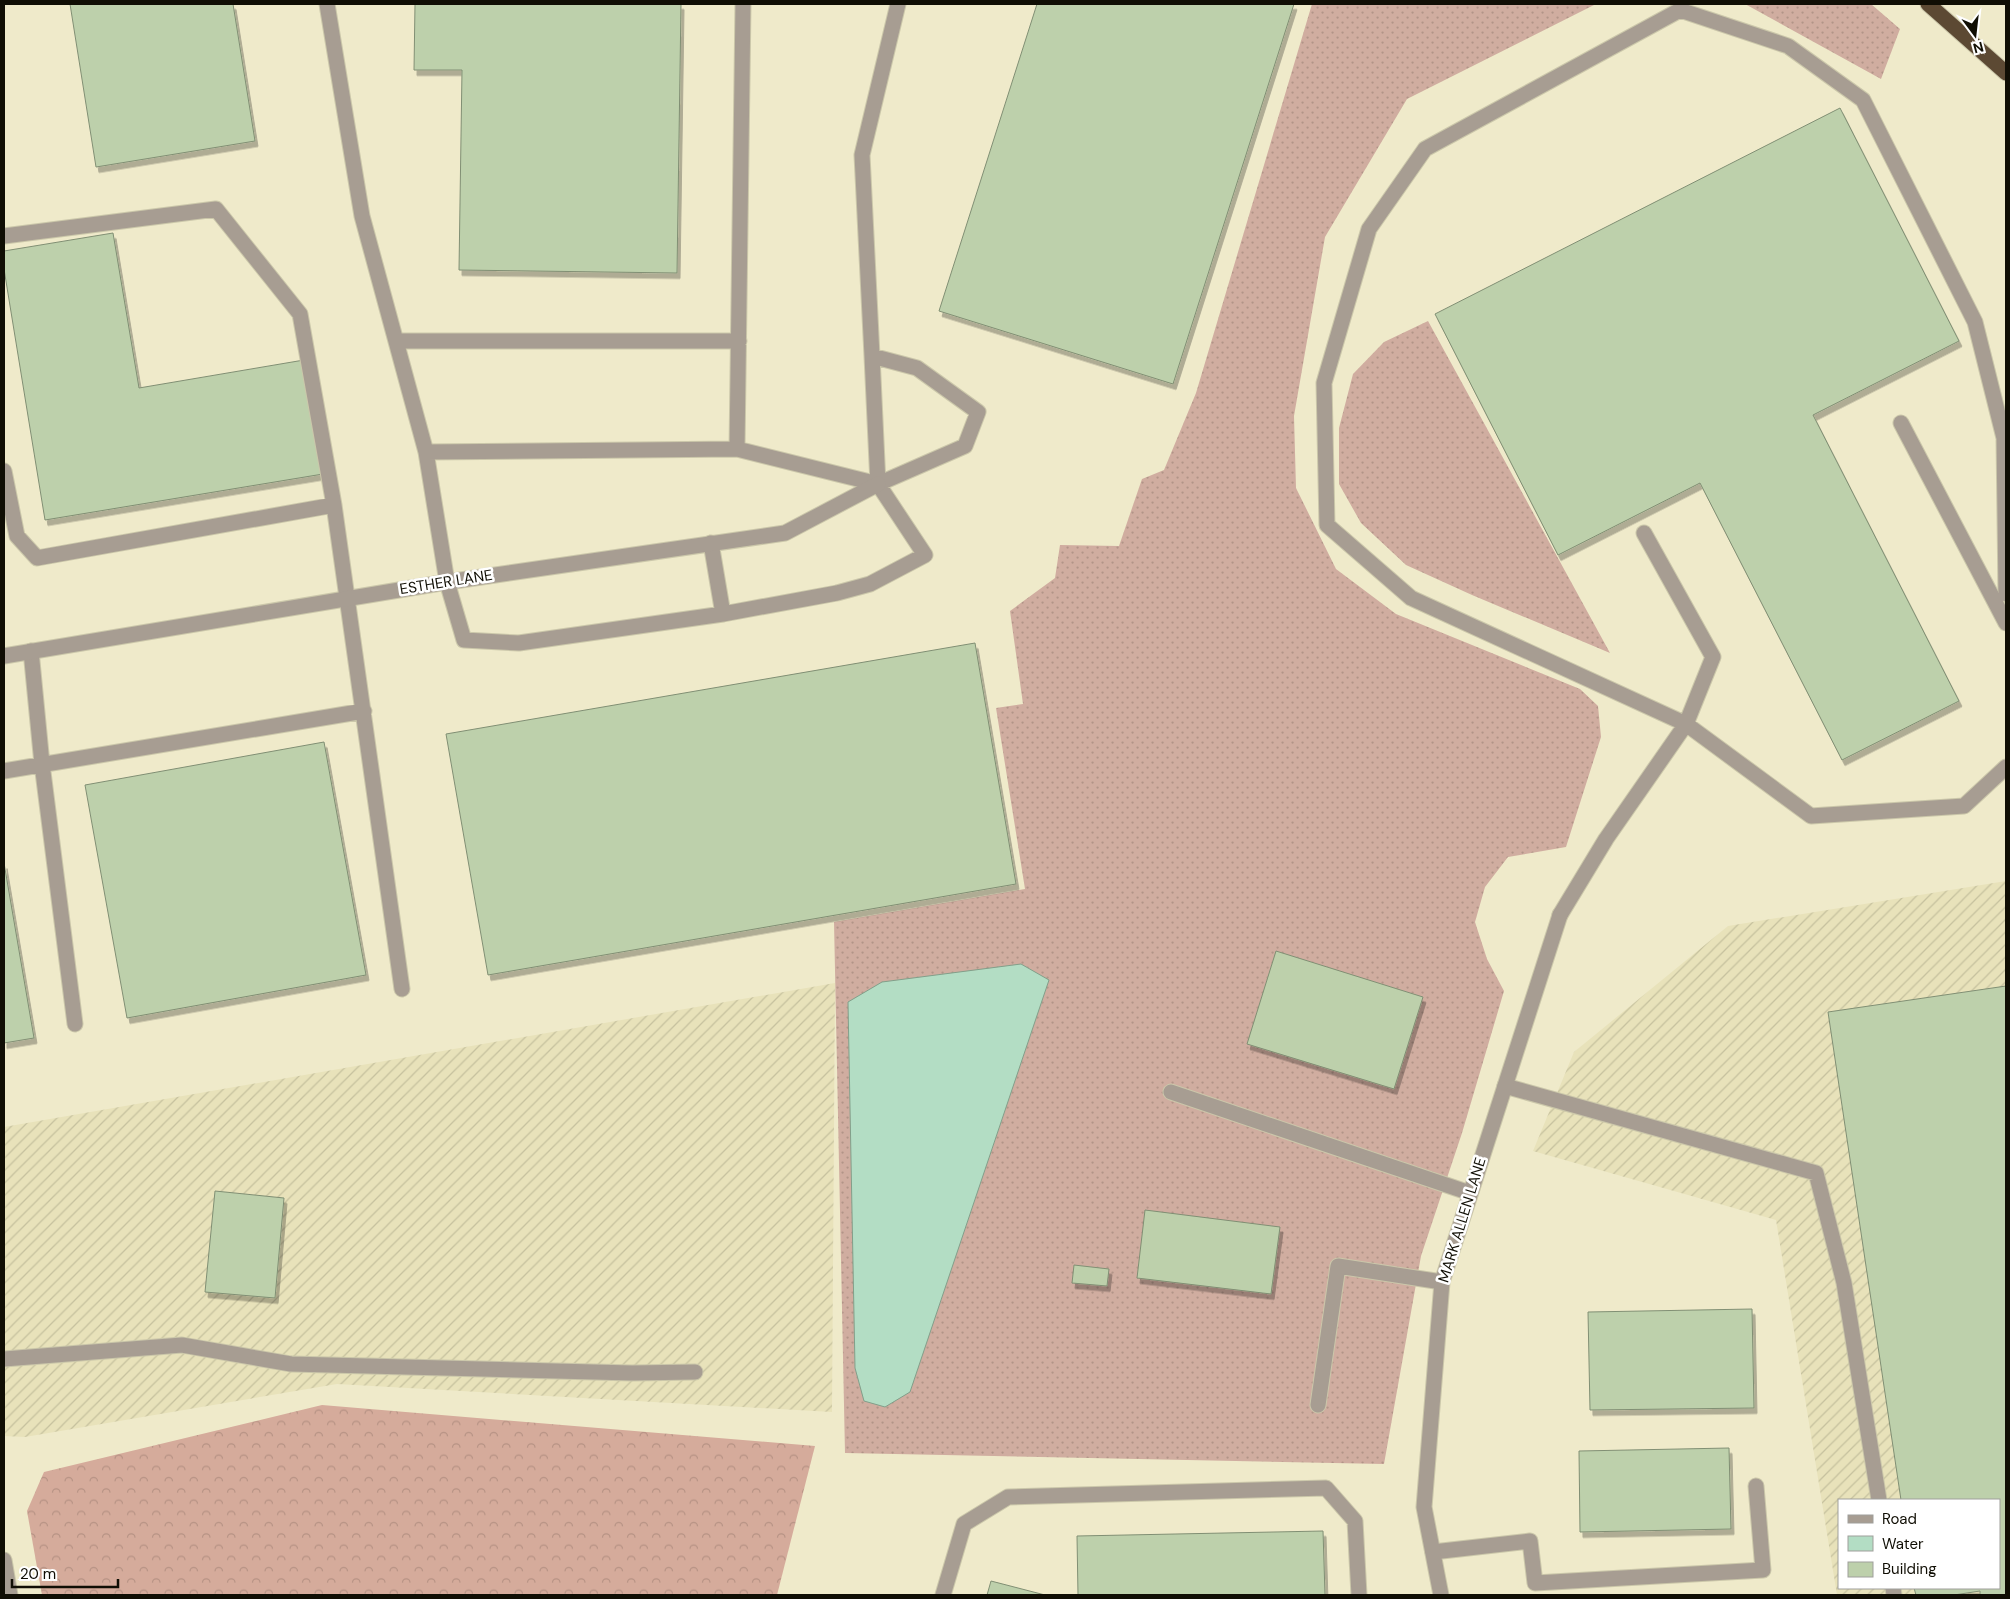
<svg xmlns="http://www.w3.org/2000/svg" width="2010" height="1599" viewBox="0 0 2010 1599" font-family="'DM Sans',sans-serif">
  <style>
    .industrial { fill: url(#industrial-furrows); fill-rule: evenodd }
    .grass { fill: url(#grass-dots) }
    .forest { fill: url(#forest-crowns) }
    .water { fill: #b3ddc4; stroke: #829f8a }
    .building { fill: #bdd0ab; stroke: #818f74; filter: url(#shadow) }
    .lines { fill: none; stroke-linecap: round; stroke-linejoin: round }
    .service-casing { stroke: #cbc7aa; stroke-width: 17 }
    .minor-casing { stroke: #cbc7aa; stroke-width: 17 }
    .motorway-casing { stroke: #cbc7aa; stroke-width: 17 }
    .service { stroke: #a79d92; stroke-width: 15 }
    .minor { stroke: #a79d92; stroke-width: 15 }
    .motorway { stroke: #5c4933; stroke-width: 15 }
    .labels { text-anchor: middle; stroke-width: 5; stroke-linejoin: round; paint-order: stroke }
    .street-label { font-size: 15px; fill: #100e04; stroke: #fff }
  </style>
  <defs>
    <pattern id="industrial-furrows" width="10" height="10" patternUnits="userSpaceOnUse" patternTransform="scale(1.25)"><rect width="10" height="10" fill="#e8e2ba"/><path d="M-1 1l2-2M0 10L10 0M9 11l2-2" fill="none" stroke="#c6c19e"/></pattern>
    <pattern id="grass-dots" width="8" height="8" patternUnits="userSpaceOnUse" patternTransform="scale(1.25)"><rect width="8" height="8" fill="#d0ada0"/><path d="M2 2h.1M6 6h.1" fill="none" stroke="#b29488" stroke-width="1.8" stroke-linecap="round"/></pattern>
    <pattern id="forest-crowns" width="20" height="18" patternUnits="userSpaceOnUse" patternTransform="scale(1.25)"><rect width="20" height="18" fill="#d5ab9b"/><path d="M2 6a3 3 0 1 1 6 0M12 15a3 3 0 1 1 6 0" fill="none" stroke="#b69284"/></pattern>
    <filter id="shadow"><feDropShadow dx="3" dy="5.5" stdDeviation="0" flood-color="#0004"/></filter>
  </defs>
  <rect width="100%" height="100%" fill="#efeaca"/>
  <path class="industrial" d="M2006,881V1595H1837L1776,1220L1533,1151L1574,1052L1728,926ZM1839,1500H1999V1588H1839Z
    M835,983L832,1412L337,1384L25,1437L4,1436V1127Z"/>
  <path class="grass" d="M1312,4H1596L1407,99L1325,237L1294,416L1296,488L1336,569L1396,614L1580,689L1598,706L1601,737L1566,847L1508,857L1485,887L1475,922L1487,959L1504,991L1462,1133L1421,1256L1384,1464L845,1453L834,922L1025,889L996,708L1023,704L1010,611L1055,578L1060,545L1119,546L1142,479L1164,470L1196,393Z
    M1745,4H1871L1900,29L1881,79Z
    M1428,321L1610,653L1472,595L1406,565L1361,523L1339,484V428L1353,374L1384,342Z"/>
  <path class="forest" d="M322,1405L815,1446L777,1595H42L27,1511L44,1472Z"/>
  <path class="water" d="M1021,964L1049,980L910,1392L885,1407L864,1401L855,1368L848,1002L882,982Z"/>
  <path class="building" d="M70,4H233L255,141L96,167Z
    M415,4H681L677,273L459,270L462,70H414Z
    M1037,4H1294L1173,384L939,311Z
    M1840,108L1959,341L1813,415L1959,701L1842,760L1700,483L1558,555L1435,314Z
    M113,233L139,388L304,360L323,474L45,520L4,269V251Z
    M975,643L1016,884L488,975L446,734Z
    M324,742L366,975L127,1018L85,785Z
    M4,863L34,1038L4,1043Z
    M1276,951L1423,997L1394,1089L1247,1044Z
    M2006,986V1595H1980V1591L1954,1595H1916L1914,1588H1999V1500H1901L1828,1012Z
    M215,1191L284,1198L275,1298L205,1292Z
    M1145,1210L1280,1227L1271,1294L1137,1278Z
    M1074,1265L1109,1269L1107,1286L1072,1283Z
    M1752,1309L1754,1408L1590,1410L1588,1312Z
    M1729,1448L1731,1529L1580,1532L1579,1451Z
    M1323,1531L1325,1595H1078L1077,1536Z
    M991,1581L1045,1595H987Z"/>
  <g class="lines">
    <defs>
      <path id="service" d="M327,4L362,216L426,452L737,449L878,484L965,446L978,412L917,368L872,356
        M4,236L216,209L300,314L334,505L402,989
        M396,341H739
        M1901,423L2006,623
        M737,449L743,4
        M426,452L447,582L464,640L519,643L723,614L837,593L870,584L925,555L878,484L872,356L862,155L898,4
        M4,471L17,536L37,558L334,505
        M711,543L723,614
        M2006,594L2004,438L1975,322L1863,100L1788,46L1680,10L1425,149L1369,229L1324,383L1327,525L1411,598L1686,724L1811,816L1964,806L2006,767
        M31,651L42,764L75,1024
        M4,771L364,711
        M1560,915L1606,839L1686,724L1713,657L1644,533
        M1505,1086L1816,1173L1844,1283L1879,1500
        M1171,1092L1470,1193
        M4,1359L182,1345L291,1364L632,1373L695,1372
        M1318,1405L1338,1266L1442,1282
        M1433,1552L1530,1541L1535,1583L1763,1570L1756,1486
        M4,1560L10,1595
        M1893,1588L1894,1595
        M943,1595L964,1524L1008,1497L1326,1488L1355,1521L1359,1595"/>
      <path id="minor" d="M4,656L447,582L785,533L878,484
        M1441,1595L1424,1507L1442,1282L1560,915"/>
      <path id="motorway" d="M1928,4L2006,73"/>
    </defs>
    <use href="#service" class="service-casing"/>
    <use href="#minor" class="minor-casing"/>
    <use href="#motorway" class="motorway-casing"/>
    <use href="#service" class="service"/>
    <use href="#minor" class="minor"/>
    <use href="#motorway" class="motorway"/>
  </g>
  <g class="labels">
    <g class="street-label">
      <text transform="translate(446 582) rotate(-9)" y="5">ESTHER LANE</text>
      <text transform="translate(1462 1220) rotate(-73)" y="5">MARK ALLEN LANE</text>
    </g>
  </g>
  <rect width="2010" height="1599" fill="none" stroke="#100e04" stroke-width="10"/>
  <rect x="1838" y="1499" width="162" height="90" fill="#ffffff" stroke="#9f9f9b"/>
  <rect x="1848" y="1515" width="25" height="8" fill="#a79d92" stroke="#9f9f9b"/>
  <text x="1882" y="1524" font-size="15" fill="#100e04">Road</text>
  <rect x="1848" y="1536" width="25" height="15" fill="#b3ddc4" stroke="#9f9f9b"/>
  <text x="1882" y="1549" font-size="15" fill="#100e04">Water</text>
  <rect x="1848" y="1562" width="25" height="15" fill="#bdd0ab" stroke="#9f9f9b"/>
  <text x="1882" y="1574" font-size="15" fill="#100e04">Building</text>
  <g transform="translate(1975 35) rotate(165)" stroke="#ffffff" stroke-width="4" paint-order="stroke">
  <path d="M0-4L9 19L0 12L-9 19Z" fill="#100e04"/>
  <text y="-8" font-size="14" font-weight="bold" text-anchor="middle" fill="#100e04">N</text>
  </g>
  <path d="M12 1579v8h106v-8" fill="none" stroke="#100e04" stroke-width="2.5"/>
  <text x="20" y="1579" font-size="15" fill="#100e04" stroke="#ffffff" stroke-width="4" paint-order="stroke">20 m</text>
</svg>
